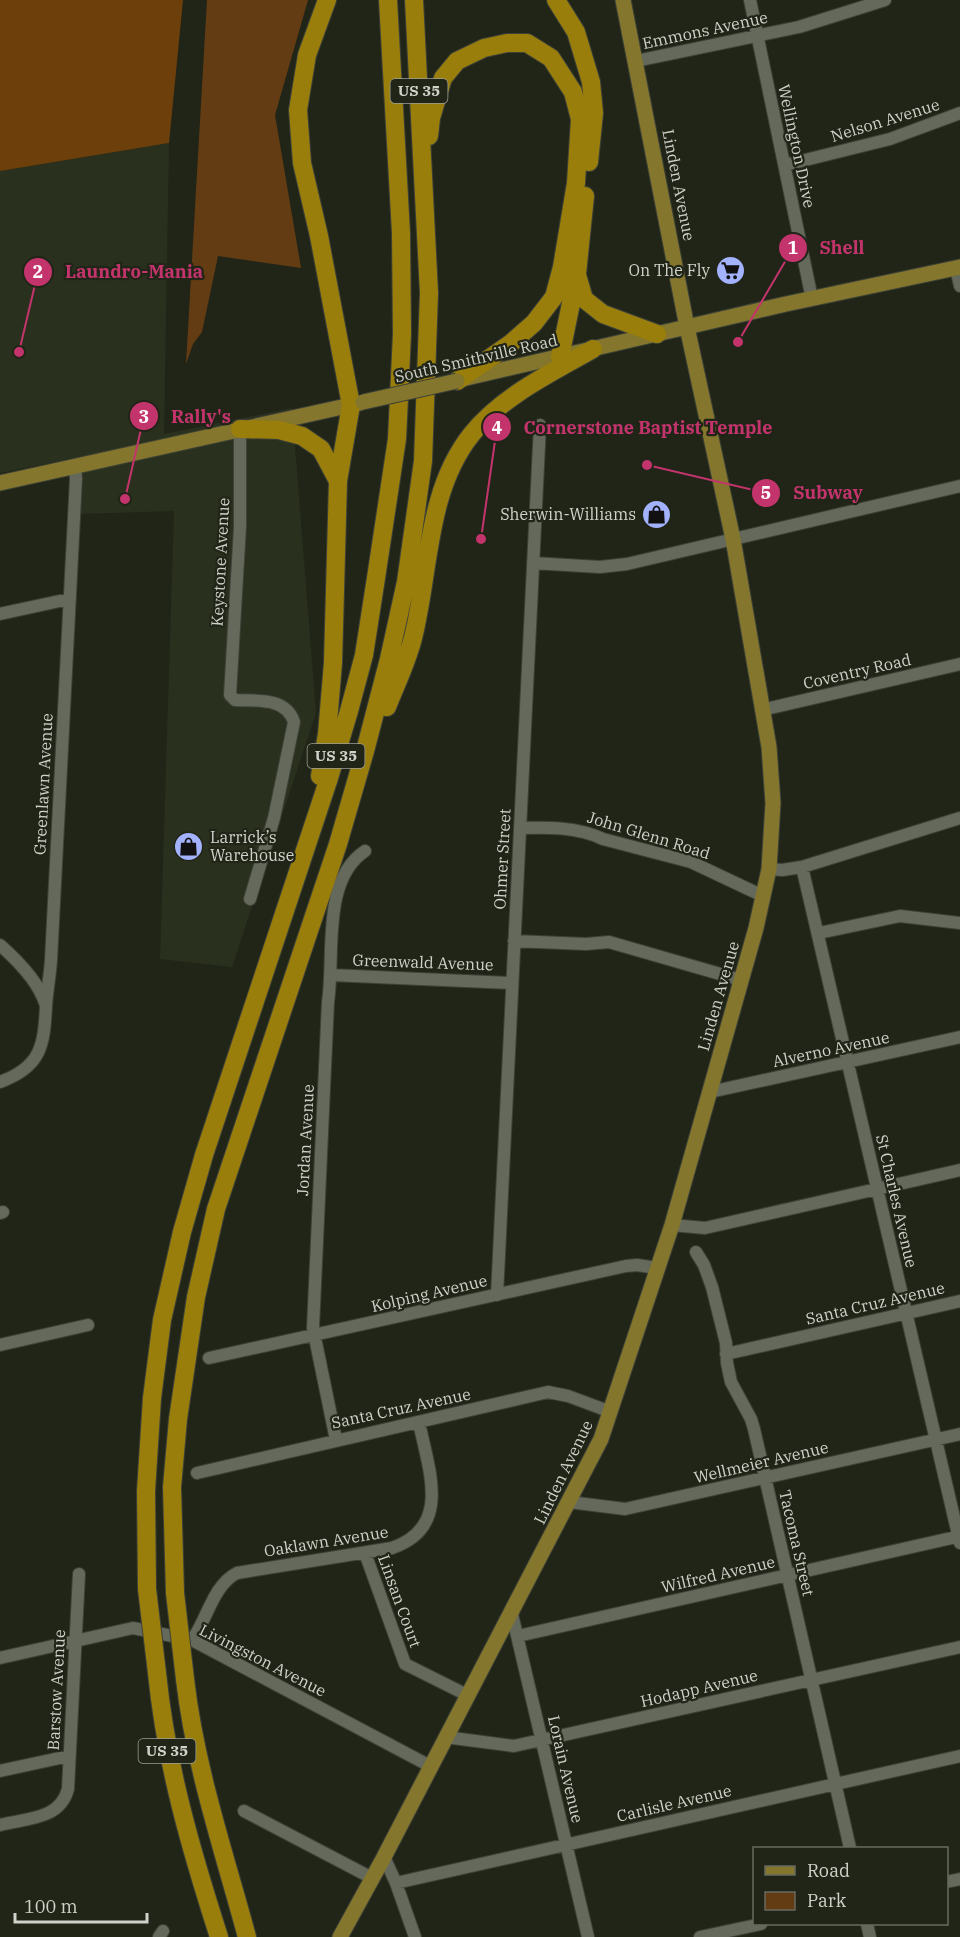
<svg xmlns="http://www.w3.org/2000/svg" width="960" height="1937" viewBox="0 0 960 1937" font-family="'IBM Plex Serif',serif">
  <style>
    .built { fill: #2a301e }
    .green { fill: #643c13 }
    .forest { fill: #6d3f0b }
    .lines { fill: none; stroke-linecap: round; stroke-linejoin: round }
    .minor-casing { stroke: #3d4137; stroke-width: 14 }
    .major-casing { stroke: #3d4137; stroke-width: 17 }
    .highway-casing { stroke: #3d4137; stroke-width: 20 }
    .minor { stroke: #64695b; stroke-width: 12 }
    .major { stroke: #84762c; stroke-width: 15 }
    .highway { stroke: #9a7e0c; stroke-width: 18 }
    .major-bridge-casing { stroke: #3d4137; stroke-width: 17; stroke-linecap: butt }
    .highway-bridge-casing { stroke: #3d4137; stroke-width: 20; stroke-linecap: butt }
    .major-bridge { stroke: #84762c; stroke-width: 15 }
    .highway-bridge { stroke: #9a7e0c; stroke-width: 18 }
    .labels { text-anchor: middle; stroke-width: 4.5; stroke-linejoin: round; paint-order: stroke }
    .shield { fill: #212518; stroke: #9c9e95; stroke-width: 1.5 }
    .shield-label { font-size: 15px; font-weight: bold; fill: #d0d2ca }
    .street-label { font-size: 16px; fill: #d0d2ca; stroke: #212518 }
    .poi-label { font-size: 16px; fill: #d0d2ca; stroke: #212518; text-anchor: end }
    .leader { fill: none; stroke: #c4346c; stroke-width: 2 }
    .callout-dot { fill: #c4346c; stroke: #212518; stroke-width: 2 }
    .mark-label { font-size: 18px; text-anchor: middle; font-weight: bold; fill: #fff }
    .callout-label { font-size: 18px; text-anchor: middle; font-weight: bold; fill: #c4346c; stroke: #212518; stroke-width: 4.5; stroke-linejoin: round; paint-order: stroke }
  </style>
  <rect width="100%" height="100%" fill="#212518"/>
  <path class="built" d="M169,143L164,434L292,408L316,713L232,967L160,959L174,511L79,514L83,456L0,473V171Z"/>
  <path class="green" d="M207,0H308L275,115L301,268L218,256L202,332L193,344L186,364Z"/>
  <path class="forest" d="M0,0H183L169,143L0,171Z"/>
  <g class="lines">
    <defs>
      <path id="minor" d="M750,0L812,299
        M636,61L799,27L885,0
        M785,165L890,139L960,113
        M956,268L960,286
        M240,429V527L230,695L235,700C257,701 286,697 294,722L274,818L250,899
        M533,563L600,567L627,564L960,486
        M0,614L69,599
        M762,710L960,664
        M520,828C547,827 578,827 603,839L691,862L763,896
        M802,867L960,1543
        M769,869L782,870L802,867L960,818
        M819,933L900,916L960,923
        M514,941L586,944L609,942L741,980
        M0,945C17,960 38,981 45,1003
        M331,975L512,983
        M0,1082C41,1067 44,1046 46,1006C47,991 50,975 51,960L76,479L75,466
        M710,1092L960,1037
        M0,1213L3,1212
        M672,1225L705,1228L960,1170
        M696,1252L704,1265L712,1287L726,1343L727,1363L731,1382L751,1419L754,1429L850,1848
        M497,1295L540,425
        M0,1345L88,1325
        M726,1354L960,1301
        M209,1358L626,1266L637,1265L657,1268
        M336,1440L313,1328L328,1002C335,956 321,880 365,851
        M197,1473L548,1392L568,1396L611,1412
        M569,1502L625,1509L960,1434
        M365,1553L405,1664L467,1695
        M511,1610L588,1937
        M518,1636L960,1536
        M192,1640C207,1620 213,1585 237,1573L392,1548C453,1527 428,1469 419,1422
        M0,1658L133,1628L192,1640L430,1766
        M445,1737L514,1746L960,1647
        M0,1771L69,1756
        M244,1811L372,1878
        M0,1825C26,1818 60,1820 68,1789L79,1574
        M384,1857L396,1883L415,1937
        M946,1882L960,1879
        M396,1883L960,1756
        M867,1924L870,1937
        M159,1937L163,1931
        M700,1937L761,1924"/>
      <path id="major" d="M462,379L786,304L960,267
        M0,483L360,403
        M340,1937L384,1857L601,1439L672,1225L756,928L769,869L773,803L769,747L733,539L687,327L623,0"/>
      <path id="highway" d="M327,0L307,55L298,110L302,163L319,236L351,405L338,481
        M556,0L576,32L591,82L594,113L589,162
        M429,136L431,118L443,78L457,61L484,48L507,43H527L551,58L573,92L580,119L576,183L562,267L554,297L534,323L510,344L457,381
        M577,275L584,299L603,314L657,334
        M560,357L577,274L585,196
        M240,429L279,430L302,436L321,449L338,481L333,663L327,734L320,776
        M387,707C396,684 407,662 413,638C430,571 426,492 471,435C502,396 551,373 593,349
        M147,1589L146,1491L152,1398L162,1320L182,1232L204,1155L329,778L349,711L364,655L376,578L397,439L402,334L401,233L388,0
        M175,1593L172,1487L178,1419L196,1297L216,1209L338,844L365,751L389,659L406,582L423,461L429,293L414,0
        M157,1673C166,1764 191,1850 219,1937
        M185,1679C195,1767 224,1852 247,1937"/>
    </defs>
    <use href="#minor" class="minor-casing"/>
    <use href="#major" class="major-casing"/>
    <use href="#highway" class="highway-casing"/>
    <use href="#minor" class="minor"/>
    <use href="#major" class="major"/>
    <use href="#highway" class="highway"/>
    <defs>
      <path id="major-bridge" d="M363,402L457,381"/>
      <path id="highway-bridge" d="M147,1589L157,1673
        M175,1593L185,1679"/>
    </defs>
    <use href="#major-bridge" class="major-bridge-casing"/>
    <use href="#highway-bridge" class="highway-bridge-casing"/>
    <use href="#major-bridge" class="major-bridge"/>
    <use href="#highway-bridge" class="highway-bridge"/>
  </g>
  <defs>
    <symbol id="supermarket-disc" viewBox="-11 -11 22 22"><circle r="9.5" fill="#a2b2fd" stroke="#212518"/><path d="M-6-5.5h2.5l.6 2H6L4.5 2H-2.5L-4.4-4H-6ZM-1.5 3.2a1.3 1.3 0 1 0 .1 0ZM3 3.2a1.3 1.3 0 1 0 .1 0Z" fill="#111"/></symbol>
    <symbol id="shop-disc" viewBox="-11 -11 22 22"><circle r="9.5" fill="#a2b2fd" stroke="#212518"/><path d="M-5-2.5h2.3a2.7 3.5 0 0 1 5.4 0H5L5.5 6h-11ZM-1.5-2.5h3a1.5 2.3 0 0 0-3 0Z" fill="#111"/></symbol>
  </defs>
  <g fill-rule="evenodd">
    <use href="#supermarket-disc" x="714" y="254" width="33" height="33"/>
    <use href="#shop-disc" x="640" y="498" width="33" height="33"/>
    <use href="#shop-disc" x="172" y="830" width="33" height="33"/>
  </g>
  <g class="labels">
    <g class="shield">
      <rect x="390.5" y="79" width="57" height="24" rx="4.5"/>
      <rect x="307.5" y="744" width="57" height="24" rx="4.5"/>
      <rect x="138.5" y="1739" width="57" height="24" rx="4.5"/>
    </g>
    <g class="shield-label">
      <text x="419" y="96">US 35</text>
      <text x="336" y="761">US 35</text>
      <text x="167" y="1756">US 35</text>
    </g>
    <g class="street-label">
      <text transform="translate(705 30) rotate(-12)" y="6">Emmons Avenue</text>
      <text transform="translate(885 120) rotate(-17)" y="6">Nelson Avenue</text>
      <text transform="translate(797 146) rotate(78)" y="6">Wellington Drive</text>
      <text transform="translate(679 185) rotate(79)" y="6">Linden Avenue</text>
      <text transform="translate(476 358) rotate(-13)" y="6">South Smithville Road</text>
      <text transform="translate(220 562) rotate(-87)" y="6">Keystone Avenue</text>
      <text transform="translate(857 671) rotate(-13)" y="6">Coventry Road</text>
      <text transform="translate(43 784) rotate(-87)" y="6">Greenlawn Avenue</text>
      <text transform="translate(649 835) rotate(17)" y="6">John Glenn Road</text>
      <text transform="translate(502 859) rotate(-87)" y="6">Ohmer Street</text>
      <text transform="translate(423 962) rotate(2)" y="6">Greenwald Avenue</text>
      <text transform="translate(718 996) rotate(-74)" y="6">Linden Avenue</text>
      <text transform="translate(831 1049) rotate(-12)" y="6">Alverno Avenue</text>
      <text transform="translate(305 1140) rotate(-87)" y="6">Jordan Avenue</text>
      <text transform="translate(897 1201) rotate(77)" y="6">St Charles Avenue</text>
      <text transform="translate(429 1293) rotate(-13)" y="6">Kolping Avenue</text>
      <text transform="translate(875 1303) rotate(-13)" y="6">Santa Cruz Avenue</text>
      <text transform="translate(401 1408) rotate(-12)" y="6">Santa Cruz Avenue</text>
      <text transform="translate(761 1462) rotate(-13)" y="6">Wellmeier Avenue</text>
      <text transform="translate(563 1472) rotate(-64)" y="6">Linden Avenue</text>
      <text transform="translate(326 1541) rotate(-9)" y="6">Oaklawn Avenue</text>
      <text transform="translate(797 1543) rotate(77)" y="6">Tacoma Street</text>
      <text transform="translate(718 1574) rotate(-13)" y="6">Wilfred Avenue</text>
      <text transform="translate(400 1601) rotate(70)" y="6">Linsan Court</text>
      <text transform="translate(263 1660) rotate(27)" y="6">Livingston Avenue</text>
      <text transform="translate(699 1688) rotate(-13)" y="6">Hodapp Avenue</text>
      <text transform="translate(56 1690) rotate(-87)" y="6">Barstow Avenue</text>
      <text transform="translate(566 1769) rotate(77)" y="6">Lorain Avenue</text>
      <text transform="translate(674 1803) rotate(-13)" y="6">Carlisle Avenue</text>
    </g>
    <g class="poi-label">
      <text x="710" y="276">On The Fly</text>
      <text x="636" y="520">Sherwin-Williams</text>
      <text x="210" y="843" text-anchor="start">Larrick’s<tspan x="210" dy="18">Warehouse</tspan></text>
    </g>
  </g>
  <path class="leader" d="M738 342L793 248M19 352L38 272M125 499L144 416M481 539L497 427M647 465L766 493"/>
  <g class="callout-dot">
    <circle cx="738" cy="342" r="6"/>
    <circle cx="19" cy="352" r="6"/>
    <circle cx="125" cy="499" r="6"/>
    <circle cx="481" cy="539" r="6"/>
    <circle cx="647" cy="465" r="6"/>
    <circle cx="793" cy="248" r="15"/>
    <circle cx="38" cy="272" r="15"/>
    <circle cx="144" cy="416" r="15"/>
    <circle cx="497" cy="427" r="15"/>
    <circle cx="766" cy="493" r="15"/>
  </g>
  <g class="mark-label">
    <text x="793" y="254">1</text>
    <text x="38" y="278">2</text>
    <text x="144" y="423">3</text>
    <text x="497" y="434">4</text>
    <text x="766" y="499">5</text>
  </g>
  <g class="callout-label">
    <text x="842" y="254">Shell</text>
    <text x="134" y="278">Laundro-Mania</text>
    <text x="201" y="423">Rally's</text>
    <text x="648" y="434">Cornerstone Baptist Temple</text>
    <text x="828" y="499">Subway</text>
  </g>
  <rect x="753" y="1847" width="195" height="78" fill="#212518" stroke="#676a5f" stroke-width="1.5"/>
  <rect x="765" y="1866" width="30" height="9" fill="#84762c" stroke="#676a5f" stroke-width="1.5"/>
  <text x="807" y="1877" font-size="18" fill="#d0d2ca">Road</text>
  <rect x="765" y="1892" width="30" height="18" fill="#643c13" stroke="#676a5f" stroke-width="1.5"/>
  <text x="807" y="1907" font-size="18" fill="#d0d2ca">Park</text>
  <path d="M15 1913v9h132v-9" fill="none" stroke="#d0d2ca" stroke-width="3"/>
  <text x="24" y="1913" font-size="18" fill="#d0d2ca" stroke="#212518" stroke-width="4.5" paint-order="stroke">100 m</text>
</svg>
